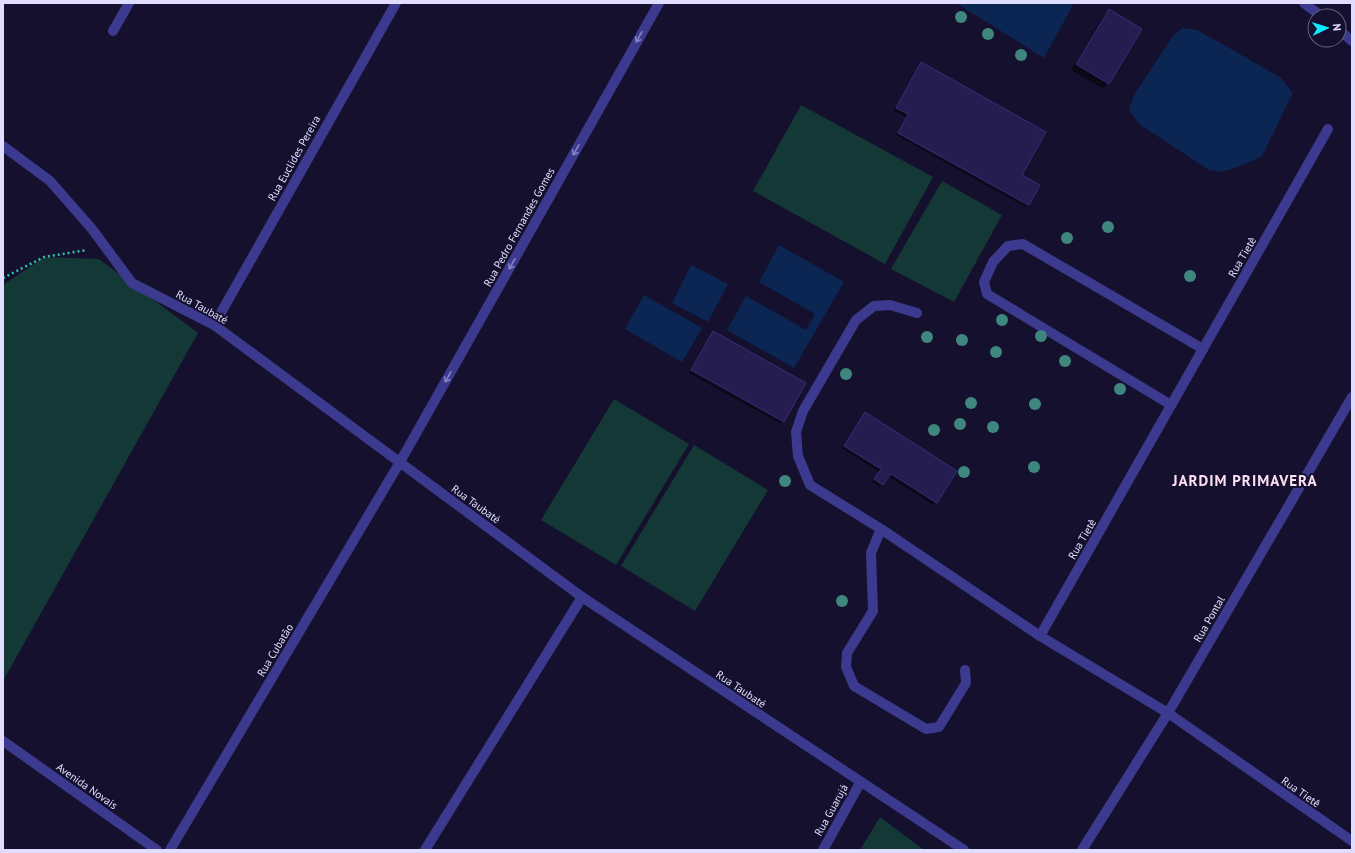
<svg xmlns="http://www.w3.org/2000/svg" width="1355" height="853" viewBox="0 0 1355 853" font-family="'PT Sans',sans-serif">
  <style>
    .green { fill: #133836 }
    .water { fill: #0b2652 }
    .shadow { fill: #0007 }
    .building { fill: #251c4f; stroke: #3b2d7c }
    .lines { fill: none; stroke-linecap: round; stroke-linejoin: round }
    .path { stroke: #2cc4b8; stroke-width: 2.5; stroke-dasharray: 2 3; stroke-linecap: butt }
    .service { stroke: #3b3a8e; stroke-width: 10 }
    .minor { stroke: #3b3a8e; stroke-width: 10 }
    .tertiary { stroke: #3b3a8e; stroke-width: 10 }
    .tree { fill: #3f867f }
    .oneway { stroke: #8583c1 }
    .labels { text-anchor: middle; stroke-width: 4; stroke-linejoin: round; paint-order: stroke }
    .street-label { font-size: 11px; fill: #e0ddff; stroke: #15102d }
    .district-label { font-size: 15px; font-weight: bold; letter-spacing: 1px; fill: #ffdff4; stroke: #15102d }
  </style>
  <rect width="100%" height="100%" fill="#15102d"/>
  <path class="green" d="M801,105L933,177L885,264L753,191Z
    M942,181L1002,215L954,302L891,269Z
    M44,257L99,259L198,333L3,681V285Z
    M614,399L689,444L616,565L541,520Z
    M694,445L768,490L695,611L621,566Z
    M880,817L924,850H860Z"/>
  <path class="water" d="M956,3H1074L1044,58Z
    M1182,28L1197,30L1231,49L1281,78L1293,93L1262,156L1243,165L1222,172L1209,170L1139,124L1129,110L1134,95L1172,37Z
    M779,245L844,282L794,368L727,330L746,296L806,330L815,314L759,282Z
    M691,265L728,284L708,322L672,303Z
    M644,295L702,328L682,362L625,329Z"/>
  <path class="shadow" d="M1109,10L1108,83L1103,89L1071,70L1103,16Z
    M919,66L1020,175L1028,204L898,132L906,117L894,111Z
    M897,133L1027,206L1025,207L896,135Z
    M713,332L804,384L781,424L689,373Z
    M863,416L956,471L933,505L888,476L880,487L872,482L879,472L842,448Z"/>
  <path class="building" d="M1109,9L1142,29L1109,84L1076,64Z
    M921,62L1046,132L1022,175L1040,185L1029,205L898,133L908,114L896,108Z
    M713,331L806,383L784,422L691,370Z
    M865,412L957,471L937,503L891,474L883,485L874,479L881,469L844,446Z"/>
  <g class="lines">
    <path class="path" d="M3,278L44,257L87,250"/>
    <path class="service" d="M917,313L890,305L874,306L856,320L803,411L796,432L798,456L810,485L881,529L1040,636
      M1171,405L987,294L984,282L993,262L1008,246L1023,244L1203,349
      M881,529L871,553L873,611L847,653L846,667L854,686L926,729L939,727L966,683L965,670
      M425,850L582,597"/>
    <path class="minor" d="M113,31L129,3
      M1328,129L1040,636L1168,713L1352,841
      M3,146L50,181L92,229L132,283L214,325L582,597L964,850
      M214,325L396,3
      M3,741L157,850
      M170,850L400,462L659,3
      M823,850L860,783
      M1082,850L1168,713L1352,397"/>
    <path class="tertiary" d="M1304,3L1321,16
      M1339,30L1352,41"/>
  </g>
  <g class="tree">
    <circle cx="961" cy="17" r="6"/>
    <circle cx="988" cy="34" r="6"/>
    <circle cx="1021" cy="55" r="6"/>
    <circle cx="1108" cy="227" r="6"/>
    <circle cx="1067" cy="238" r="6"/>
    <circle cx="1190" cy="276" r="6"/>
    <circle cx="1002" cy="320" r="6"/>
    <circle cx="1041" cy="336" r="6"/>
    <circle cx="927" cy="337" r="6"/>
    <circle cx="962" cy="340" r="6"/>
    <circle cx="996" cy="352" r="6"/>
    <circle cx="1065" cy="361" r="6"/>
    <circle cx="846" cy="374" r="6"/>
    <circle cx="1120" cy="389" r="6"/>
    <circle cx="971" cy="403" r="6"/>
    <circle cx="1035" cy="404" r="6"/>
    <circle cx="960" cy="424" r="6"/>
    <circle cx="993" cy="427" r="6"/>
    <circle cx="934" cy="430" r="6"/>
    <circle cx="1034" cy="467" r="6"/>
    <circle cx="964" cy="472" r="6"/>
    <circle cx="785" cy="481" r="6"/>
    <circle cx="842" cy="601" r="6"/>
  </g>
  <defs><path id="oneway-shaft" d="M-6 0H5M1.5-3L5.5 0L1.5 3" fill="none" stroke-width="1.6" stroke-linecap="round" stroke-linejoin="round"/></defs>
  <g class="oneway">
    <use href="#oneway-shaft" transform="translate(639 37) rotate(119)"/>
    <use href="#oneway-shaft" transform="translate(576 150) rotate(119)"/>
    <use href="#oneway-shaft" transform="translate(512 264) rotate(119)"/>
    <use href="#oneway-shaft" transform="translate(448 377) rotate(119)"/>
  </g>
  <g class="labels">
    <g class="street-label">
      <text transform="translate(294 158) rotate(-61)" y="4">Rua Euclides Pereira</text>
      <text transform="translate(519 227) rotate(-61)" y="4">Rua Pedro Fernandes Gomes</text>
      <text transform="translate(1242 257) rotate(-60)" y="4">Rua Tietê</text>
      <text transform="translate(202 307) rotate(29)" y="4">Rua Taubaté</text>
      <text transform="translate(476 504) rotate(36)" y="4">Rua Taubaté</text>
      <text transform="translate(1082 539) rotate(-60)" y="4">Rua Tietê</text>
      <text transform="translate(1209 619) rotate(-60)" y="4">Rua Pontal</text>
      <text transform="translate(275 650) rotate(-59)" y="4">Rua Cubatão</text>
      <text transform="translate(741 689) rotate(34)" y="4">Rua Taubaté</text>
      <text transform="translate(87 786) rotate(35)" y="4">Avenida Novais</text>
      <text transform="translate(1301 792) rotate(35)" y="4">Rua Tietê</text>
      <text transform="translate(831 810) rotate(-61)" y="4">Rua Guarujá</text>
    </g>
    <g class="district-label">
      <text x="1245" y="486">JARDIM PRIMAVERA</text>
    </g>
  </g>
  <rect width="1355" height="853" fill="none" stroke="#e0ddff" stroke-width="8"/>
  <g transform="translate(1327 28) rotate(86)"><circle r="19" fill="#15102d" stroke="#666281"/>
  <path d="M0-3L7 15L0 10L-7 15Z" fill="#09ebff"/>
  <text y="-6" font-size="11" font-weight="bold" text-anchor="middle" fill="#e0ddff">N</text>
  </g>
</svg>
